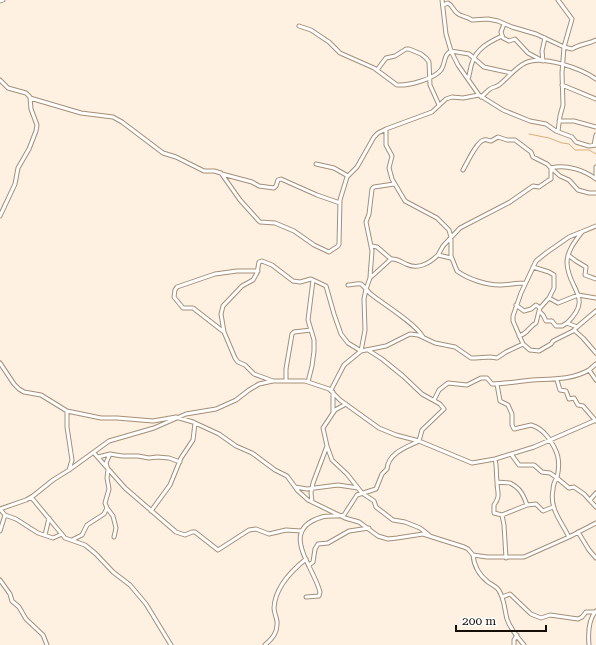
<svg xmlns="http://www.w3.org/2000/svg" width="596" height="645" viewBox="0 0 596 645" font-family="'Roboto Serif',serif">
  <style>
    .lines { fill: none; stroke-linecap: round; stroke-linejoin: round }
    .stream { stroke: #dcaf79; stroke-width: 1 }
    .street-casing { stroke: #a48f77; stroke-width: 5 }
    .street { stroke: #fff; stroke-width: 3 }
  </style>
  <rect width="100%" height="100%" fill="#fef1e2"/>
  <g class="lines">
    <path class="stream" d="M529,134L549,138L562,143L569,144L575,150H589L596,154"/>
    <defs>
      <path id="street" d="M442,0L446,34L451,51L458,65L479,95L503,110L530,121L546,124L556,131L572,137L576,142L589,146L596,145
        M0,1L3,0
        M443,5L448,3C453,6 453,10 457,13C461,17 467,16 472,20L488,19L498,21L512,27L536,34L564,47L572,49C580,44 588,44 596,40
        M504,24L501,32L503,38L509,41L515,39L528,53L543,61L542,51L545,38
        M299,26L311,30L329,42L340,53L374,68L397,85C408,86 434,79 441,70C446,63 443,55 451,51L469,54L484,67L511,73
        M377,70L386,58L395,56L406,49H409L421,54L426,58L429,62L430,85L439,105
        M468,79C470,74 470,68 472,63C476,49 489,42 502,36
        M0,80L8,88L26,93L30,97L31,109L37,125L36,131L29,149L18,168L15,184L0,216
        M562,85L596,99
        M481,97C485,94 487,91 490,89C493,87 496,87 499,85C508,78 515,68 525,63C542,54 582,69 596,79
        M30,98L81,113L113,117L122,122L163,153L176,157L204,171H214L221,173L240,200L258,220L260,222L275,223L294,231L314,245L329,252L338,246L339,244L340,200L347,177L357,167L374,137L378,133L386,129L432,112L446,99L452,97L463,98L479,95
        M559,121H574L596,127
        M386,129V145L392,156L389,168L392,179L405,201L437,218L449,230L451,237V256L457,271C468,279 486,285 500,285C508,285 516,283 525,283
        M558,131L560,116L563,105L562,73L564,47L572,19L558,0
        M594,145L596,135
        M316,164L334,168L348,176
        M551,168L560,176L569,180L578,190L589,193H596
        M463,170C467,163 477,141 484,140C485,139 490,141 491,141L498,137L507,140H515L531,152L533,157L547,164L551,168C566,164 584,170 596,179
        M222,174L252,182L259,186L274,188L276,186L278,180L281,179L317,195L340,203
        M596,179V167
        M372,246L377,247L391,259
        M438,255L443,246L460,228L510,202L533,186L539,187L549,180L551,179V168
        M568,255L576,261L586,267L585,275L596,279
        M533,267L549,272L554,275V288L549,298
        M258,271H237L215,274L177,287L175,290L174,297L183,308H193L224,332L235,358L238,362L245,365L254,374L273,381
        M370,277L372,251L366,222L369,214L372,189L374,187L394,184
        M348,285C352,285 357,283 361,284C365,287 368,292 372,295C385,305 416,324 423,337
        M516,305L524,311L531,309L536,305L540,308L549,298L558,303L578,295L596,298
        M540,308L539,311L543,315L546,321H552L556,326H562L567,323L577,327L596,311
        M567,323C594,297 568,290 567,263C567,251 575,241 582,232
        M574,330L583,338L596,353
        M224,332L221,314L223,306L242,286L253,280L257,273L259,262L262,261L272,265L293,281L300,282L311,279L326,286L334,314L341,334L348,343L361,351L365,330L364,299L366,289L370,278L391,259C397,258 401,262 406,264C418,270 430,263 438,255L451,258
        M519,336C529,333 528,327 536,323L539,311
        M523,344L530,350L539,351L551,344L553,341L573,331L577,327
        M0,363L14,384L19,389L24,392L41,395L67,411L101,418H117L153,421L176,417L193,422L219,434L236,446L252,453L275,470L287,476L298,491L308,500L345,518L359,522L378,536L388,539L397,538L423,534L464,547L468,549L473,555L487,557H524L569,537L596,523
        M589,370L596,364
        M557,380L560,390L566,391L569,399L574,398L578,405L583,406L596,421
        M286,381V369L292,334L294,332L311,330
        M308,382L312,366L314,351V340L308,320L313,280
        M497,384L500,401L508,405L512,414V425L514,429L531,425C538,427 543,431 547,436C558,451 561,460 557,478L569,488L574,487L584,494L596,507
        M331,390L344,365L361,351L386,346L410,334L418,335L435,343L455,347L471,358H475L490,357L497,358L506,352L523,344L513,321V316L521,293L536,261L546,253L569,237L596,226
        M333,392V413
        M434,400L439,390L448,383L467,385L481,378H487L492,384C505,384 519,381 533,380C551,379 572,380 589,370L596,380
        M346,404L335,410L323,428L327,446L332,460L347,474L362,493L374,501L376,507L393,520L405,522L420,528L429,535
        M67,411V427L72,460L69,470
        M94,453L125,488L176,532L185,535L192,532H195L218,550L249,530L256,529L269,534L286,530L301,531
        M110,454L106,463L108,470L107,478L109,489L105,503L107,508L113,516L116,528L114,537
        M511,454L519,465H534L542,472L550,473L557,478C554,482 553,485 553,490C549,508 561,521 569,537
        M98,457L110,454L122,456H138L149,458L157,457L169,458L180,462
        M495,459C497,467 496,473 497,482C501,483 507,482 510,483C520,488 523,494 527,505L502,515L504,525L506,558
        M497,482C497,492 501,496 494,505V513L502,515
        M295,487L307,489L338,485L358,488
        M31,497L65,538L85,545L96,554L113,572L130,585L146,604L171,645
        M590,500L596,493
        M312,502L311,493L313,483L327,446
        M527,505L536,504L543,511L553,507
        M0,509L26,500L33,496L53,480L69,470L109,441L154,428L186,414L216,409L236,400L249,390L259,384L273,381H305L329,389L340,400L379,428L396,435L419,441L472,463L495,459L534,447L596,420
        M0,509L5,515L16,519L38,533L53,538L62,534
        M151,511L170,485L181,458L193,440L195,423
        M0,531L5,515
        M578,532L589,550L596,558
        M45,535L49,518
        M72,540L82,535L87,525L104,514L107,508
        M473,555C474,566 479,575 488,582C491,584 495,586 498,589C505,599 504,608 507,619C510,628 518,638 524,645
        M309,565L313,562L315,549L318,544L328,543L349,531L369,528
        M0,580L10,594L12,601L19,607L26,619L43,635L47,645
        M306,597L319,596L320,592C313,565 278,530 322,517C329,515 337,517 344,515L357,495L376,489L382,474L387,469C388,453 407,447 419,441L422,430L444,409L440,404L422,394L403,376L382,359L368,350
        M502,597L510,594L531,614L541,618L550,615L578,619L582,617L586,612H595
        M265,645C273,638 278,632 277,621C276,616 274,612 274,608C275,587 291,571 306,559
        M514,645V640L517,635
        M589,645C588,634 588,620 596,611"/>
    </defs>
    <use href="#street" class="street-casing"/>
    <use href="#street" class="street"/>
  </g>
  <path d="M456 625v6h90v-6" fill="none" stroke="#150e06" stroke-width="2"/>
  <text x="462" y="625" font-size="12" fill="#150e06" stroke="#ffffff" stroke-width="3" paint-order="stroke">200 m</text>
</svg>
